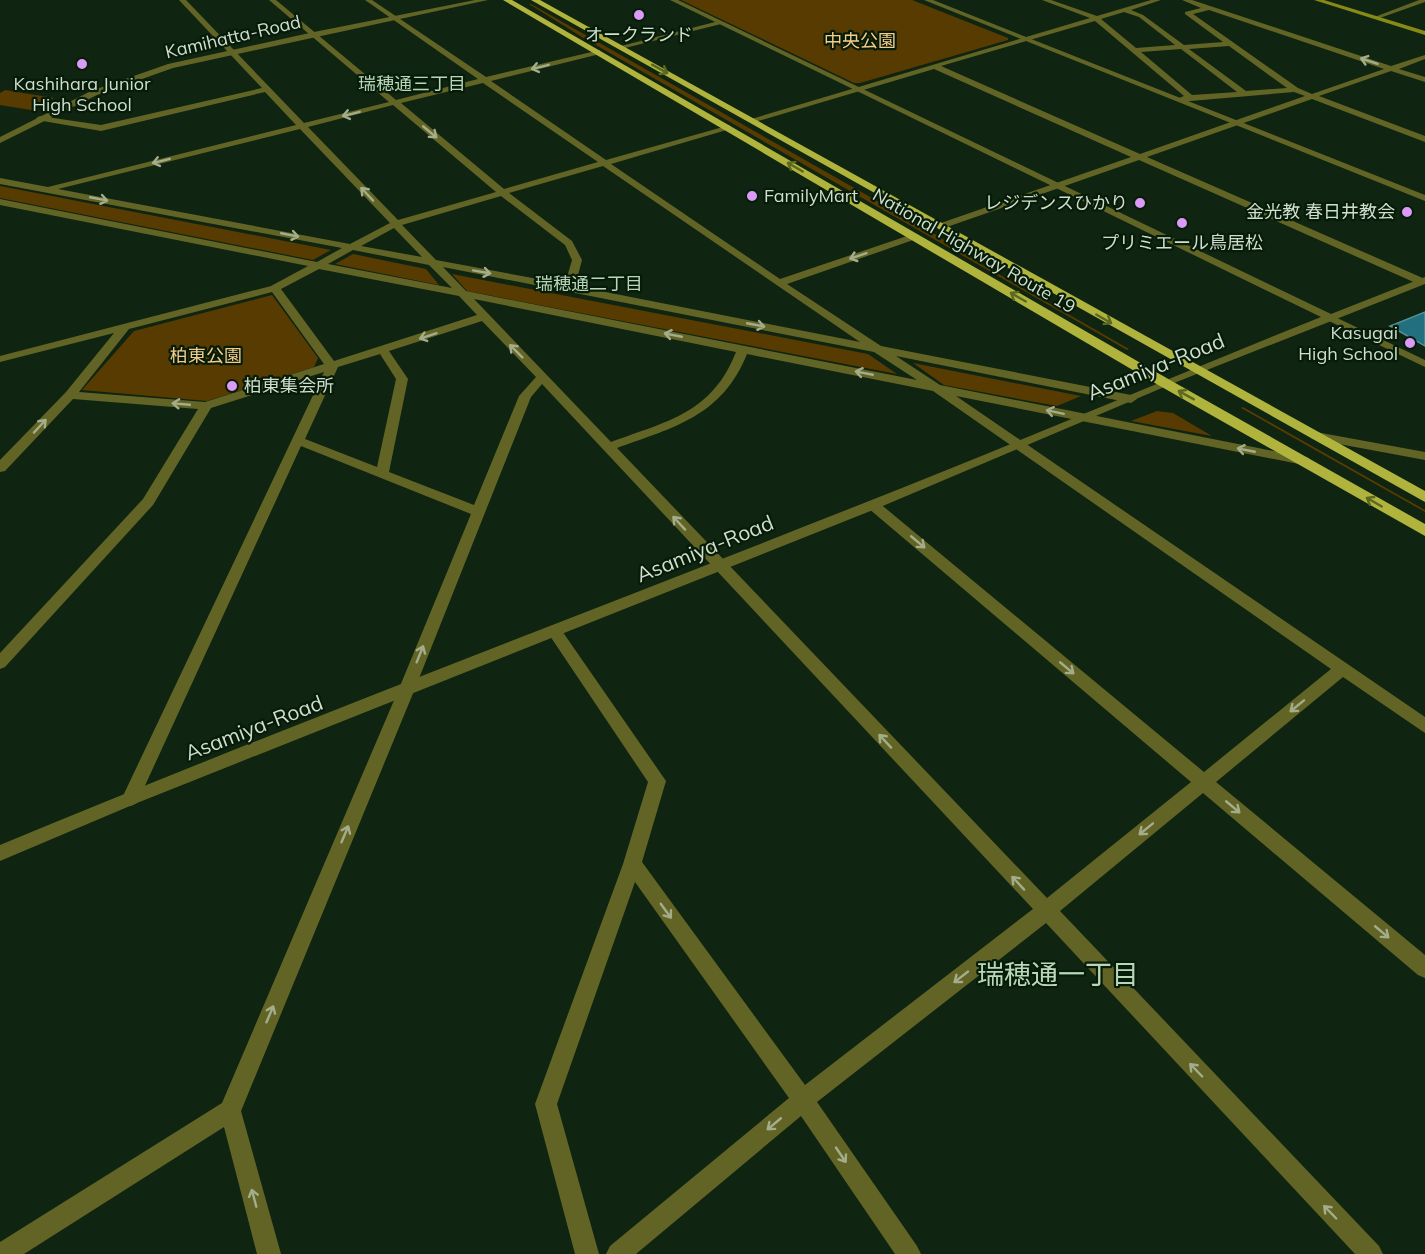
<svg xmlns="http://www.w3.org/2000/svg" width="1425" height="1254" viewBox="0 0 1425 1254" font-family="Mulish,'Noto Sans JP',sans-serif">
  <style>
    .green { fill: #583b01 }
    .water { fill: #22707f; stroke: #569197; stroke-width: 1.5 }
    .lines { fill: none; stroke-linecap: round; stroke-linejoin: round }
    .minor { fill: #616425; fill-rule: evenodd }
    .tertiary { fill: #616425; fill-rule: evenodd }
    .secondary { fill: #878a16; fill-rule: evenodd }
    .trunk { fill: #b0b43d; fill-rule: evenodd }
    .oneway { stroke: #a4ad8b }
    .oneway2 { stroke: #5b6822 }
    .poi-dot { fill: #da9af6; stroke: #061c08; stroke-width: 2 }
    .labels { text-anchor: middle; stroke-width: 4.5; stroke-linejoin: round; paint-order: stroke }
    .far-poi-label { font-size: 18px; fill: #d0ddcf; stroke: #061c08 }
    .far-street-label { font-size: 18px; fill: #d0ddcf; stroke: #061c08 }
    .far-park-label { font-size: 18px; fill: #f5cb8a; stroke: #061c08 }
    .far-neighbourhood-label { font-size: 18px; fill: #bad6ba; stroke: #061c08 }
    .street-label { font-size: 21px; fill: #d0ddcf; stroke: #061c08 }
    .near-neighbourhood-label { font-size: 27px; fill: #bad6ba; stroke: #061c08 }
  </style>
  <rect width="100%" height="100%" fill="#0f2511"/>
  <path class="green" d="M681,0H912L1008,38V40L860,83H854Z
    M529,4H531L930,231L979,263L1129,349L1127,350L582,37Z
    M5,90L54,98L31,110L0,105V93Z
    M0,186L331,250L313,260L0,198Z
    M353,254L426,269L439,285L335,264Z
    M452,274L868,354L897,374L467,291Z
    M272,295L318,358L314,367L207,401L82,390L134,331Z
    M913,363L1081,396L1057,406L944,385Z
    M1243,407L1425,510V512L1241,408Z
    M1157,411L1173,413L1212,436L1131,421Z"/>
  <path class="water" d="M1425,312V346L1390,326Z"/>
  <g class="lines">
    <path class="minor" d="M179,0H186L304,123L389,102L269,0H276L396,100L478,79L365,0H372L486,77L600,50V54L491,81L606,160L730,125V129L611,164L780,279L910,235H916V239L787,284L881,346L1131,395L1137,399L1131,403L896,356L940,385L1309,458L1310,461L1309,464L1304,465L956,396L1425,717V733L1343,677L1216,782L1425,955V978L1418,975L1203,793L1060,911L1379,1246L1383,1254H1355L1046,923L817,1102L917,1246L921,1254H895L801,1116L636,1254H606L610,1246L789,1098L635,882L557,1104L599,1254H575L535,1104L623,864L648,782L550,636L547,632L550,628H560L666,781L642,862L805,1085L1033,909L542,384L531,397L414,691L241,1111L281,1254H257L224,1127L24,1254H0V1242L222,1103L398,691L471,514L301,446L137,803L131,806L125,803L122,798L324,372L211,408L153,505L5,667L0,669V653L143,499L198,409L73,399L5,471L0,472V460L66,392L114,333L0,362V356L271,286L308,266L0,205V199L317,262L342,248L0,184V178L48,187L296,125L265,92L101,131L37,120L36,118L40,116L101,125L262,88ZM483,83L598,162L504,189L401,103ZM393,105L496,192L398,220L308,127ZM300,129L390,223L350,244L58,189ZM603,166L860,342L575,286L582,260L572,241L509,193ZM501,196L565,245L572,260L565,284L436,260L402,225ZM394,228L422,257L361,246ZM353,250L429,265L452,288L328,264ZM443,267L874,352L917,380L466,291ZM319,269L459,296L477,315L334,361L281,289ZM272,292L324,364L205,402L79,392L129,329ZM474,299L736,352C712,413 668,421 611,442ZM482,321L536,377L519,396L474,505L389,472L408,379L389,351ZM380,354L396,379L377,467L305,439L338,367ZM747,354L933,391L1331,669L1204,772L878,502H868L866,505L868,508L1191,782L1047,898L617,448C675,427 722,416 747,354Z
      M1042,0H1051L1097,16L1151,0H1161L1131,10L1143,15L1184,45L1223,42L1185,14V12L1201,8L1182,0H1192L1391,66L1425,55V59L1399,69L1425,77V82L1391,71L1319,96L1425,136V142L1312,99L1147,157L1425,279V284H1418L1139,160L944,228H938V224L1131,157L934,69L755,122L748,120L1090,18ZM1209,10L1384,69L1312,94L1298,88L1193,14ZM1124,12L1139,17L1175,45L1136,48L1101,19ZM1095,21L1184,96L1179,98V102L1294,92L1305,96L1140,154L941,66ZM1229,46L1287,88L1246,91L1189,49ZM1181,49L1237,92L1192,95L1141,52Z
      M1419,0H1425V2L1377,19L1372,18Z
      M719,21L721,24L621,49L617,47Z
      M1331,315L1425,360V367L1327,320V316Z
      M1316,432L1425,452V460L1312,439L1310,436L1312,433Z"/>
    <path class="tertiary" d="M475,0H488L173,68L97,95L0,143V137L91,91L168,64L314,32Z
      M670,0H678L1331,314L1425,277V284L1169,385L878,508L137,803L0,861V845C286,726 576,617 864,503C1017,443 1168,378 1321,317Z
      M924,0H933L1425,195V201Z"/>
    <path class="secondary" d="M1314,0H1324L1425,31V35Z"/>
    <path class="trunk" d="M503,0H512L1170,380L1425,524V536L1160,386Z
      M531,0H540L1425,491V502Z"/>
  </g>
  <defs><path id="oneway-shaft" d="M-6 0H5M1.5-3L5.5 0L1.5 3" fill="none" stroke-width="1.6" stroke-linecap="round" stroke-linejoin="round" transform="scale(1.5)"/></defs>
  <g class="oneway">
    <use href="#oneway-shaft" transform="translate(1369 61) rotate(-162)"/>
    <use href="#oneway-shaft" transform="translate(540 67) rotate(166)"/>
    <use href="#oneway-shaft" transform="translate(351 114) rotate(166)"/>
    <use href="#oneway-shaft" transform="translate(430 132) rotate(40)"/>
    <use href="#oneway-shaft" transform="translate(161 161) rotate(166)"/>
    <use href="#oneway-shaft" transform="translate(367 194) rotate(-133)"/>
    <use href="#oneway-shaft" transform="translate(99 199) rotate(11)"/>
    <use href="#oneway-shaft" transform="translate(290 235) rotate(11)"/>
    <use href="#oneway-shaft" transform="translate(858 256) rotate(161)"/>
    <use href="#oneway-shaft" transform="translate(482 272) rotate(10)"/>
    <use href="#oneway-shaft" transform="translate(756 325) rotate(11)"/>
    <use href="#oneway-shaft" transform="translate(673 335) rotate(-169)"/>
    <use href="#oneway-shaft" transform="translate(428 336) rotate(162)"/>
    <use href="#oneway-shaft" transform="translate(516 351) rotate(-135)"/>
    <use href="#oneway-shaft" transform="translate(864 373) rotate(-169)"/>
    <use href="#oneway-shaft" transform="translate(181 404) rotate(-175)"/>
    <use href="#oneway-shaft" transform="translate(1055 412) rotate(-168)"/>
    <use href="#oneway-shaft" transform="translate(40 426) rotate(-47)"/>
    <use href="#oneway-shaft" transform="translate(1246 450) rotate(-169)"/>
    <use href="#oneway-shaft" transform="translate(679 523) rotate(-133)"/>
    <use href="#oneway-shaft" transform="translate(918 542) rotate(40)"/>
    <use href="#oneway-shaft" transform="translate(420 654) rotate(-68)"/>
    <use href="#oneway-shaft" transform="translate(1067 668) rotate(40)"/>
    <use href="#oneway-shaft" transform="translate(1297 706) rotate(141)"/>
    <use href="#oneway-shaft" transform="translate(885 741) rotate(-133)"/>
    <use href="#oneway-shaft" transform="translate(1233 807) rotate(40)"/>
    <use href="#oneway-shaft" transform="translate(1146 829) rotate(141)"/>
    <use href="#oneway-shaft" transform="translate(345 834) rotate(-67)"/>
    <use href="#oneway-shaft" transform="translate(1018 883) rotate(-133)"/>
    <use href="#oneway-shaft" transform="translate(666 911) rotate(54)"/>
    <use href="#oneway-shaft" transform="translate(1382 932) rotate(40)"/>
    <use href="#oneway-shaft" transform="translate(961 977) rotate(142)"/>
    <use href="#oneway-shaft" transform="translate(270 1014) rotate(-67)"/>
    <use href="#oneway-shaft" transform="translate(1196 1070) rotate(-134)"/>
    <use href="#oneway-shaft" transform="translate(774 1124) rotate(140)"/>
    <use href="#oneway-shaft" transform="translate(841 1155) rotate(56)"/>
    <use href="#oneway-shaft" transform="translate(254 1198) rotate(-105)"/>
    <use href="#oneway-shaft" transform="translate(1330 1212) rotate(-134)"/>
  </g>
  <g class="oneway2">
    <use href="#oneway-shaft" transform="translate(660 69) rotate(29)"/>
    <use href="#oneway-shaft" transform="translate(795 167) rotate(-150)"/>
    <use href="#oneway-shaft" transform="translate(1018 297) rotate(-150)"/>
    <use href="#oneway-shaft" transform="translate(1104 319) rotate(30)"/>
    <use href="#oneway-shaft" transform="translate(1186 395) rotate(-151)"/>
    <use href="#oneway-shaft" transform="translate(1374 502) rotate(-150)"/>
  </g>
  <g class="poi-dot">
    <circle cx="639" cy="15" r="6"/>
    <circle cx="82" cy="64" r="6"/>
    <circle cx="752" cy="196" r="6"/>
    <circle cx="1140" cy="203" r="6"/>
    <circle cx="1407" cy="212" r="6"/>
    <circle cx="1182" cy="223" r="6"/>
    <circle cx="1410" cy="343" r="6"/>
    <circle cx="232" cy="386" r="6"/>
  </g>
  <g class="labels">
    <g class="far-poi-label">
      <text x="639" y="41">オークランド</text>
      <text x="82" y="90">Kashihara Junior<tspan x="82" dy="21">High School</tspan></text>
      <text x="764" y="202" text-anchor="start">FamilyMart</text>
      <text x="1128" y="209" text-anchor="end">レジデンスひかり</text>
      <text x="1395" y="218" text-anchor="end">金光教 春日井教会</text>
      <text x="1182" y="249">プリミエール鳥居松</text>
      <text x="1398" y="339" text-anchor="end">Kasugai<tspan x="1398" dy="21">High School</tspan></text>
      <text x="244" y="392" text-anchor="start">柏東集会所</text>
    </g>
    <g class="far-street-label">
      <text transform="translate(233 37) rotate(-13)" y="6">Kamihatta-Road</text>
      <text transform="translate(974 251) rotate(30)" y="6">National Highway Route 19</text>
    </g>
    <g class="far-park-label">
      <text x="860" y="47">中央公園</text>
      <text x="206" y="362">柏東公園</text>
    </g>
    <g class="far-neighbourhood-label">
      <text x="412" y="90">瑞穂通三丁目</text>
      <text x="589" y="290">瑞穂通二丁目</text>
    </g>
    <g class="street-label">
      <text transform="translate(1156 367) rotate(-22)" y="7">Asamiya-Road</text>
      <text transform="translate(705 549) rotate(-22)" y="7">Asamiya-Road</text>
      <text transform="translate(254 728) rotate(-21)" y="7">Asamiya-Road</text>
    </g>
    <g class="near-neighbourhood-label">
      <text x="1058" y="984">瑞穂通一丁目</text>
    </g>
  </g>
</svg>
